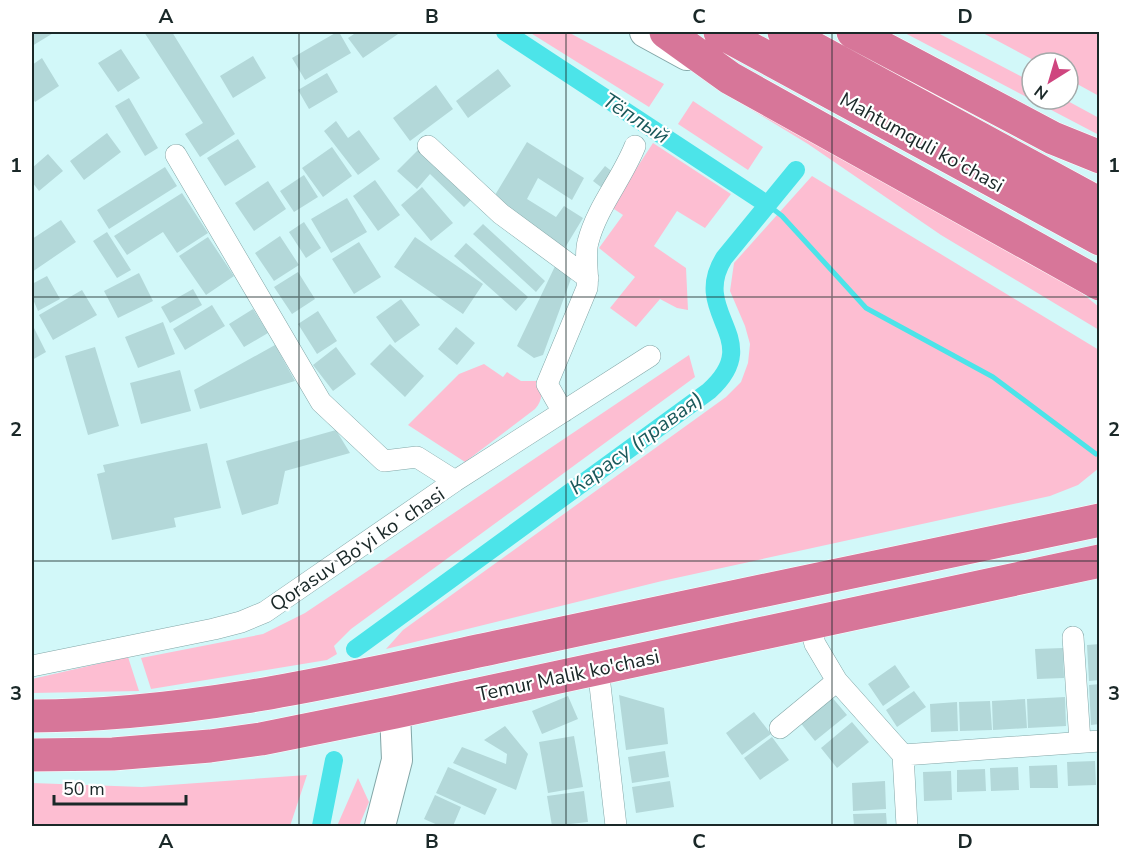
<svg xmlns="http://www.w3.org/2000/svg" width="1131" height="858" viewBox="0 0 1131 858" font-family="'Nunito Sans',sans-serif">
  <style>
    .green { fill: #fdbed2 }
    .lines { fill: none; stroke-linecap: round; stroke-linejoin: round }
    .stream { stroke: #4ce4e9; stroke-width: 5 }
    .canal { stroke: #4ce4e9; stroke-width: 18 }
    .building { fill: #b3d8d9 }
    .street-casing { stroke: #83a6a7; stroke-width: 22 }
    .secondary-casing { stroke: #83a6a7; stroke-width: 32 }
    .highway-casing { stroke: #fff; stroke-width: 34 }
    .street { stroke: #fff; stroke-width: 21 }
    .secondary { stroke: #fff; stroke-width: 30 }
    .highway { stroke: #d77699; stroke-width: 33 }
    .grid { fill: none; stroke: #1a2828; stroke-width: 1.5; stroke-opacity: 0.55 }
    .labels { text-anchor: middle; stroke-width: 4.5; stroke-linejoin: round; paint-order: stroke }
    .street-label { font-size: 20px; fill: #1a2828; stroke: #fff }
    .water-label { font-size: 21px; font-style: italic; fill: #1c5a5c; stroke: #fff }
    .neatline { fill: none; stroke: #1a2828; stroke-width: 2 }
    .grid-label { font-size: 20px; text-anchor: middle; font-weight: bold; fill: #1a2828 }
  </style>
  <rect width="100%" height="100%" fill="#d2f8f9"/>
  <path class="green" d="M529,32H568L664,84L649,107Z
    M903,32H936L1032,82V99H1064L1099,118V135Z
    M981,32H1099V96L1068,79V63H1039Z
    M703,80L841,153L1072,285L1099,307V330L941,235L808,144Z
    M693,101L763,147L748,170L678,124Z
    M653,143L731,194L705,228L677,211L654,246L686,268L688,310L677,308L660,299L636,327L610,308L635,277L599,248L623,215L611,207Z
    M812,176L1099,350V468L1078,485L1050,496L662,581L386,649L403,630L726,397L741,382L748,363L750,344L745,326L730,291L734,263Z
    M689,355L695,377L351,629L334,646L337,654L327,660L151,689L141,658L263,634L305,613Z
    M484,364L503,377L507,372L521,381H537C543,391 543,400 535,409L465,462L408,425L459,374Z
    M128,657L139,691L32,693V679Z
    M307,775L290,826H32V783L142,787Z
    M358,778L369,802L359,826H337Z"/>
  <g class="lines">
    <path class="stream" d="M768,205L782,216L866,308L993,377L1096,454"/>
    <path class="canal" d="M505,32L768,205
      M355,649L709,391C767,339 689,314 724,258L796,170
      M321,826L334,760"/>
  </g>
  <path class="building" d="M32,32H55L32,46Z
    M144,32H172L235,134L200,157L185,134L203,123Z
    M337,32H339L351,53L305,80L292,58Z
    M357,32H401L363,58L348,38Z
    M121,49L140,78L118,92L98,63Z
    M253,56L266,78L233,98L220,76Z
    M42,58L59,86L35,102L32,97V65Z
    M498,69L511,86L468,118L456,101Z
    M327,73L338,92L309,109L298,90Z
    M436,85L453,109L410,141L393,118Z
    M129,98L158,148L145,156L115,106Z
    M336,121L348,138L359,130L380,159L358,175L324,131Z
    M107,133L121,152L84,180L70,161Z
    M238,139L256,167L225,186L207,158Z
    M527,142L584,178L572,200L538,178L527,199L556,217L564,206L583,218L563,251L492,200Z
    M332,147L352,176L323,197L302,168Z
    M420,148L473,198L464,207L430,174L417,189L397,171Z
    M48,154L63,171L39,191L32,182V168Z
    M605,166L618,176L606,191L593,181Z
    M165,167L177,186L109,229L97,210Z
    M304,175L318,197L294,212L280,191Z
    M375,180L400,215L378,231L353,196Z
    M268,181L286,209L254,231L235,203Z
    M422,187L453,223L431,241L401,205Z
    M182,193L208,233L177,253L163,232L127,255L114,236Z
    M347,198L367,232L331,253L311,219Z
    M61,220L76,242L32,272V239Z
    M304,222L321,248L306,258L289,232Z
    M483,224L545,281L536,292L473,234Z
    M107,232L131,270L117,278L93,241Z
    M280,236L299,265L274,281L255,253Z
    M208,237L234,276L206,295L179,256Z
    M415,237L483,284L463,314L394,267Z
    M359,242L381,277L354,294L332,259Z
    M466,243L528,297L516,311L454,256Z
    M557,262L572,276L543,355L534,358L517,346Z
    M298,272L315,299L292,314L274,287Z
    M139,273L153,301L118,318L104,291Z
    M47,276L60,299L38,311L32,297V284Z
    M193,289L202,305L170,323L161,307Z
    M82,290L97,315L53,340L39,315Z
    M401,299L420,325L395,343L376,317Z
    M212,305L225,326L185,350L173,329Z
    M253,309L268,333L244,347L229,324Z
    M318,311L337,341L317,354L298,324Z
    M163,322L175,354L138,368L125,337Z
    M32,324L46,352L32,360Z
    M456,327L475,343L457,365L438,349Z
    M390,344L424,376L405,397L370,364Z
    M275,345L295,381L200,409L194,390Z
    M95,347L119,426L88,435L65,356Z
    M336,347L356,374L333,391L313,365Z
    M180,370L191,411L141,424L130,383Z
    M336,430L350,453L285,471L278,504L242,515L226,461Z
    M207,443L221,508L174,518L176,527L112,540L97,474L105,472L103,465Z
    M1100,644V680L1089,681L1087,645Z
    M1063,648L1064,678L1037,679L1035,649Z
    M895,665L910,687L883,706L868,684Z
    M1100,684V724L1091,725L1089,685Z
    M914,691L926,707L897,727L886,710Z
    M619,695L664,708L668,744L626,750Z
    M830,695L847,715L815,741L799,721Z
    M568,696L578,719L542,734L532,711Z
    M1065,697L1066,726L1028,728L1027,699Z
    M1025,699L1027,728L993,730L992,701Z
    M990,701L992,730L960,731L959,702Z
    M957,702L958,731L931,732L930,704Z
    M754,712L771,734L742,755L726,733Z
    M852,722L869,742L837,768L821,748Z
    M505,726L528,754L516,790L453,763L462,747L506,764L507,754L484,740Z
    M574,736L583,787L548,793L539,742Z
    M772,737L789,760L760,780L744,758Z
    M665,751L669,777L632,783L628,757Z
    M1095,761L1096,785L1068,786L1067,762Z
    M1057,765L1058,788H1030L1029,766Z
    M448,767L497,789L485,815L436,793Z
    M1018,767L1019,790L991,791L990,768Z
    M985,769L986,791L957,792V770Z
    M951,771L952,800L924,801L923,772Z
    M670,781L674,807L636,813L632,787Z
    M885,781L886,809L853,811L852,783Z
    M584,791L588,822L552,826L547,796Z
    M435,795L461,807L453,826H440L424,819Z
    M886,813L887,826H854L853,814Z"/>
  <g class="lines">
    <defs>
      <path id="street" d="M428,146L501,214L588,278
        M176,155L321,402L384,461L417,457L455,481
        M563,412L547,384L587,288C589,273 584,256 588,242C597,207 622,179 635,146
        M809,623L815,644L837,681L903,755L907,826
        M1073,637L1080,742
        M32,666L214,629L241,622L265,612L455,481L650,356
        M596,668L600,685L616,826
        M780,728L837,681
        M903,755L1100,741"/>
      <path id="secondary" d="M645,32L687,55
        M380,826L397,760L395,712"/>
      <path id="highway" d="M666,32L730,78L1100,284
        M720,32L1100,239
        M784,32L1100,204
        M853,32L1053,138L1100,157
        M32,716C192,716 350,678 506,645C704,603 901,561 1100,520
        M32,755L113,754L210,746L261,739L395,712L1100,561"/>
    </defs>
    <use href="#street" class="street-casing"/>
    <use href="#secondary" class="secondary-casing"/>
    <use href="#highway" class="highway-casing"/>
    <use href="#street" class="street"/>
    <use href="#secondary" class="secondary"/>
    <use href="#highway" class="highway"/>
  </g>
  <path class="grid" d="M299,32V826M566,32V826M832,32V826M32,297H1100M32,561H1100"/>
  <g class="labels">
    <g class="street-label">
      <text transform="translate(922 142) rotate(29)" y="7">Mahtumquli ko'chasi</text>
      <text transform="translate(357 549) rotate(-34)" y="7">Qorasuv Bo‘yi koʻchasi</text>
      <text transform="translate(568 675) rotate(-12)" y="7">Temur Malik ko'chasi</text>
    </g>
    <g class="water-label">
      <text transform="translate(636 118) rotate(33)" y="7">Тёплый</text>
      <text transform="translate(636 443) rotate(-36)" y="7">Карасу (правая)</text>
    </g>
  </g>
  <rect width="1131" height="858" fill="none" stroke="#ffffff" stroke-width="66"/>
  <g transform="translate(1050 81) rotate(217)"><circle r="28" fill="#ffffff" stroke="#a3a9a9" stroke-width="1.5"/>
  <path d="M0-4.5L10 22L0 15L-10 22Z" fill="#cf457f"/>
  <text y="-9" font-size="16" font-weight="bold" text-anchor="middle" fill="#1a2828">N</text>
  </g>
  <path d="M54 795v9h132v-9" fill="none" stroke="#1a2828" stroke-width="3"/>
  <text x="63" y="795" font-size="18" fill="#1a2828" stroke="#ffffff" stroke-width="4.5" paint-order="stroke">50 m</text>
  <rect x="33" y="33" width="1065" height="792" class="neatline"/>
  <g class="grid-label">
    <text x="166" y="23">A</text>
    <text x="432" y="23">B</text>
    <text x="699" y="23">C</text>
    <text x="965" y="23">D</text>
    <text x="16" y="172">1</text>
    <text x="1114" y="172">1</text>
    <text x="16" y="436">2</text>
    <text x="1114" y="436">2</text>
    <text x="16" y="700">3</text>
    <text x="1114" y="700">3</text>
    <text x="166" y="848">A</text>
    <text x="432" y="848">B</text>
    <text x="699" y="848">C</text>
    <text x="965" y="848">D</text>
  </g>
</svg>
